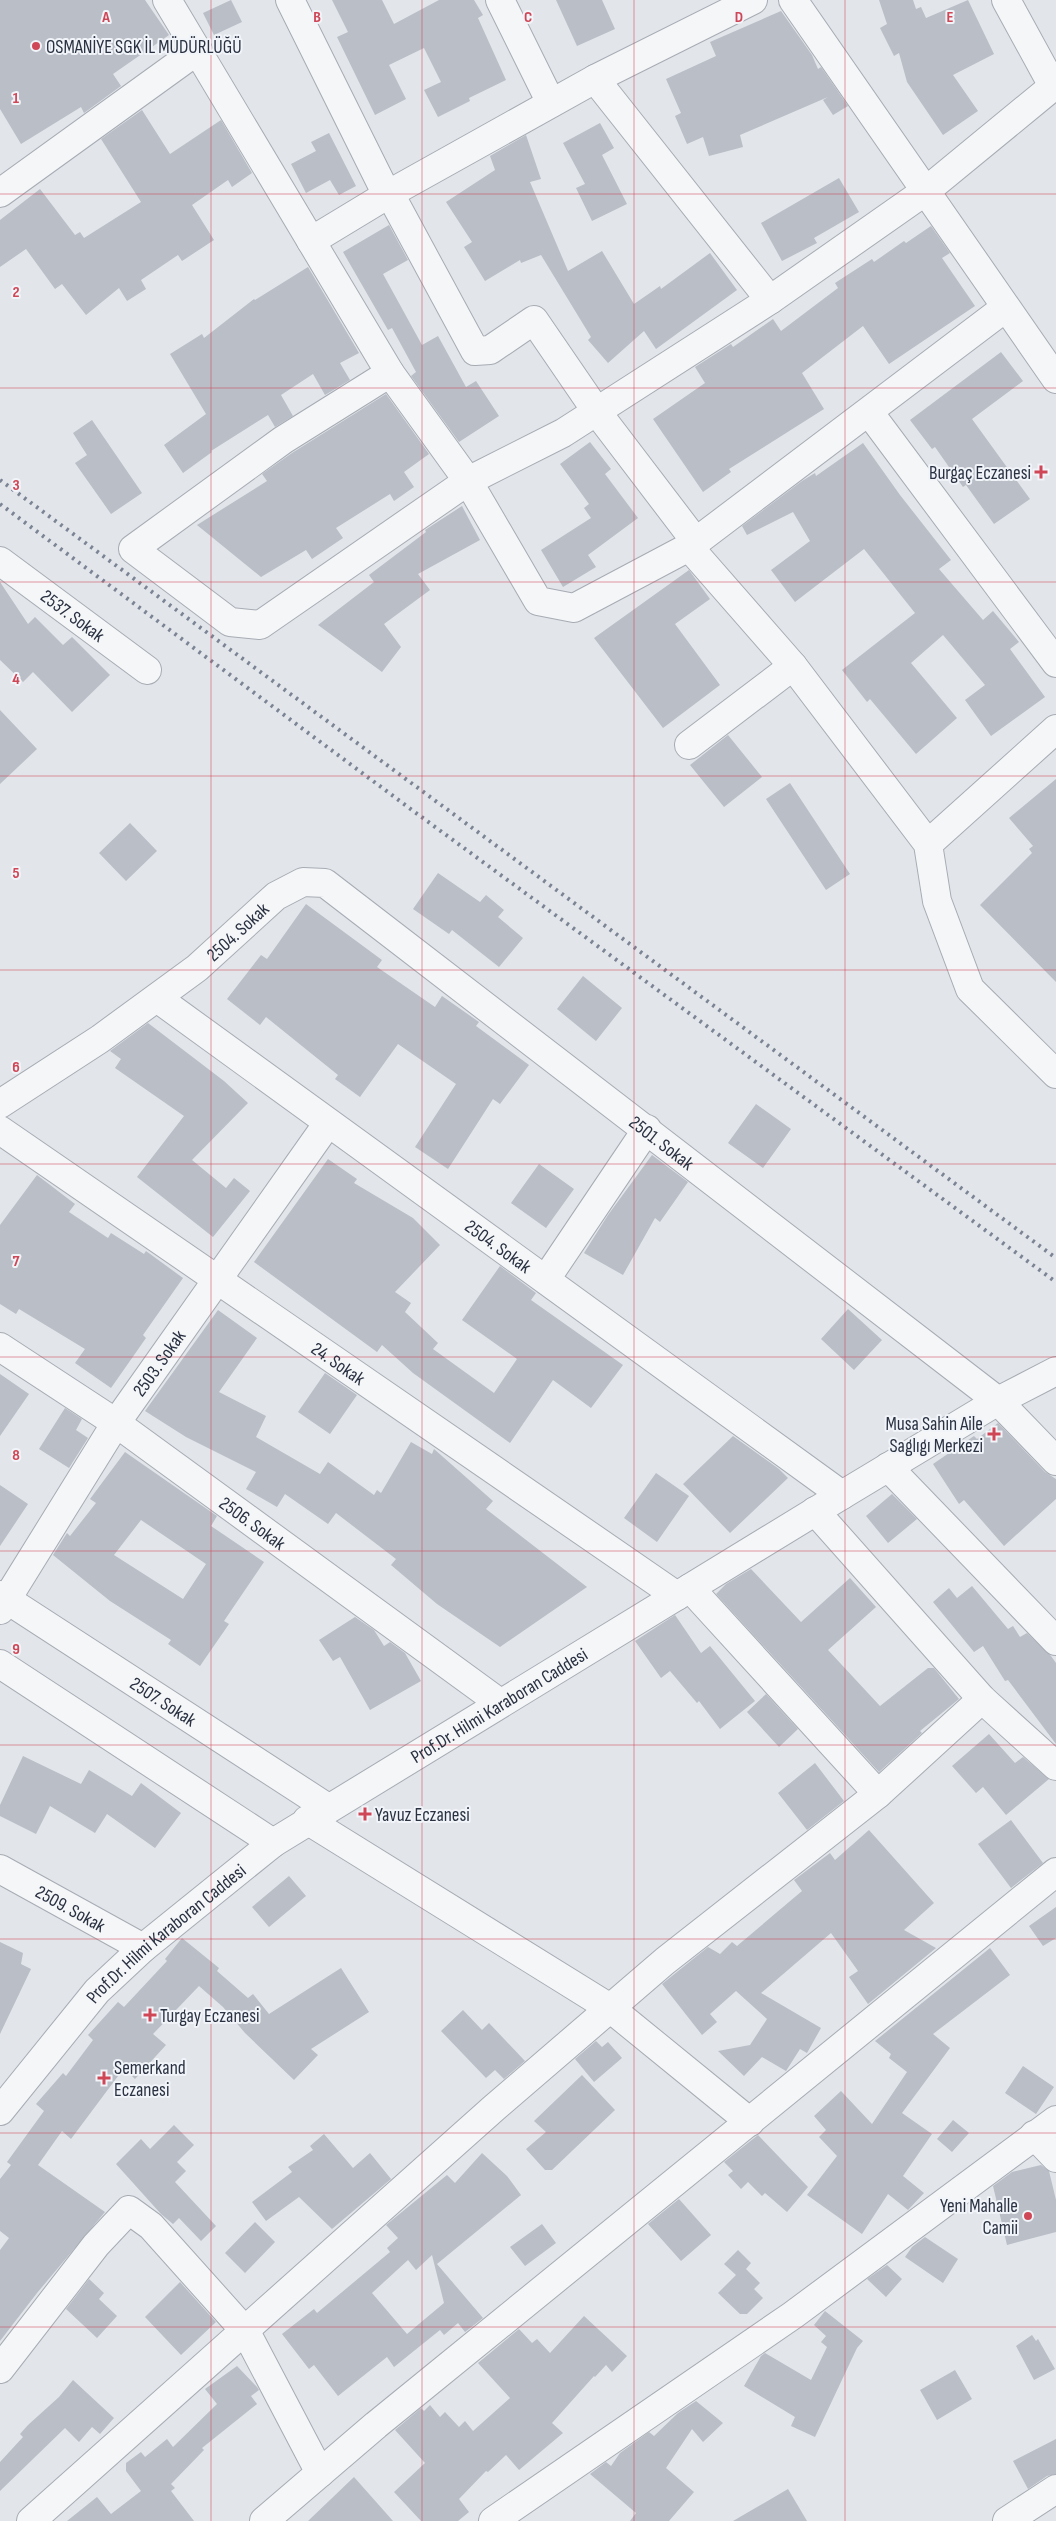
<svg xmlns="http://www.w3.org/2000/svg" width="1056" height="2521" viewBox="0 0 1056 2521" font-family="'Sofia Sans Condensed',sans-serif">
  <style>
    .building { fill: #b9bec7; fill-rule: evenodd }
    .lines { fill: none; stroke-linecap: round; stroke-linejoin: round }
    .minor-casing { stroke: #a7acb4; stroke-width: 30 }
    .minor { stroke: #f5f6f8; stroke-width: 28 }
    .rail { stroke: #7b8494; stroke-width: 4; stroke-dasharray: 2.5 5; stroke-linecap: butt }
    .grid { fill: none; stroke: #cf4757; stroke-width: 1; stroke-opacity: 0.55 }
    .poi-dot { fill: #cf4757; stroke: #f1f4f8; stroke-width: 2 }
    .labels { text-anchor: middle; stroke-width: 4; stroke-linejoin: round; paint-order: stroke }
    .poi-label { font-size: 19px; fill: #2a3242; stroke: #f1f4f8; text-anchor: start }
    .street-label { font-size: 19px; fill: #2a3242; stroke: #f1f4f8 }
    .grid-label { font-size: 16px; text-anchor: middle; font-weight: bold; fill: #cf4757; stroke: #f1f4f8; stroke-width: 4; stroke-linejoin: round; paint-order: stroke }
  </style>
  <rect width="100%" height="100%" fill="#e2e5ea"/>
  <path class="building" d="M0,0H145L169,35L113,74L121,86L84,113L81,107L21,144L0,109Z
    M231,0L242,22L214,35L203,13Z
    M332,0H382L394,24L439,0H474L483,15L478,18L506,80L469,98L470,101L438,117L424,90L441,82L424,48L389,65L406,99L375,115L337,37L348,32Z
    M556,0H602L615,29L577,46Z
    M879,0H913L916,9L921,7L926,18L968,0L994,54L953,75L978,111L943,135L907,82L899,53L894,56L880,28L887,24Z
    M781,11L812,55L818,69L821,67L848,106L833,115L823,100L828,97L740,135L743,147L709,156L703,137L687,144L675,116L681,113L666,79L716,56L710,42Z
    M142,110L170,154L221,120L252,173L232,187L228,180L192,205L214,240L182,261L178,255L141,280L146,289L127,301L119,288L86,315L62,284L55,289L26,249L0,267V220L40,189L75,235L80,232L84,238L141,202L101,139Z
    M600,123L614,148L602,155L627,204L592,221L576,188L585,184L563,143Z
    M329,133L356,186L339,195L330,180L306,193L291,164L316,151L311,142Z
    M526,135L541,179L530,182L568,271L602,251L634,304L660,286L661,289L710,253L737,290L656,349L644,331L608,363L588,340L591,337L541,255L521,263L520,260L485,281L464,247L472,242L446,202L495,170L490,156Z
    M839,178L859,212L814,238L817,243L782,261L761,223Z
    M389,225L408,260L383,274L422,345L438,336L466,387L476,381L499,416L459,442L411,376L416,372L392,328L388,330L343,252Z
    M931,226L950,253L942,258L975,306L889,364L863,326L802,373L824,409L729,469L731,472L703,492L653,419L705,383L695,367L731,344L733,347L773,319L781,331L838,288L835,283L872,259L874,262L904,241L906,243Z
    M308,267L359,353L340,363L350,380L325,395L313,374L281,395L293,416L275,427L268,415L211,451L212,452L183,473L164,445L206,414L170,354L202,334L204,338L254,299L255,300Z
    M1001,352L1023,381L972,419L1030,499L994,524L966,485L963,487L935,447L932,449L910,420Z
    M386,394L429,454L404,472L414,487L394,501L390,494L336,528L343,538L312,559L306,550L261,577L197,525L267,481L262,474L292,453Z
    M92,420L142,493L111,514L75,463L87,455L73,433Z
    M590,442L611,469L605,474L638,518L588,555L596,567L563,587L541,550L591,518L584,508L589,504L560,464Z
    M863,443L900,495L951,560L939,569L983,620L993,611L1019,642L1010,649L1045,697L991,736L965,700L985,685L943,635L911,663L957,718L916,754L870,699L867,702L842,670L915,613L864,549L795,602L771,570L810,541L793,512L747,535L742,526L802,481L815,473L816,476Z
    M462,506L480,540L418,574L430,590L384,624L401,647L382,672L318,625L374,582L369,575L426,532L425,530Z
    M689,570L710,599L675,624L720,685L663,728L594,638Z
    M0,582L28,624L35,617L63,645L72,637L110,675L72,712L33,672L23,682L0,660Z
    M0,710L37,749L0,784Z
    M728,735L762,777L724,807L690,765Z
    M1056,779V982L980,905L1032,853L1029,849L1033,846L1009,818Z
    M790,783L850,874L826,890L766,799Z
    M130,823L157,851L126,881L99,853Z
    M438,873L480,902L486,895L504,910L498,917L523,938L499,967L452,930L449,934L413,909Z
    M306,904L382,960L377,967L435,1007L442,996L479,1022L476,1026L529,1065L500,1104L493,1099L448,1169L415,1147L456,1084L398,1044L360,1097L335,1079L338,1075L266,1017L260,1025L227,999L261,955L267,959Z
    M583,976L622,1008L596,1041L557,1009Z
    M148,1023L224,1081L248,1103L192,1160L226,1188L234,1178L250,1191L213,1237L137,1177L184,1116L115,1068L121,1059L110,1051Z
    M756,1104L791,1129L763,1168L728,1143Z
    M652,1155L688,1182L660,1222L655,1218L623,1275L584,1253L608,1215Z
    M328,1159L357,1179L354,1183L413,1218L440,1245L395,1292L411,1303L405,1312L438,1343L433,1349L494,1393L517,1359L462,1320L500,1266L536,1293L531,1300L623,1365L591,1408L553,1380L510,1443L413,1373L382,1345L377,1352L254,1262Z
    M539,1164L574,1189L546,1228L511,1203Z
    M37,1175L75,1204L69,1212L108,1238L111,1233L144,1254L146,1251L183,1278L143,1335L146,1338L111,1388L75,1363L85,1349L19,1309L16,1314L0,1304V1225Z
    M848,1309L882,1340L854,1370L821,1339Z
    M218,1310L257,1338L219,1392L266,1416L256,1437L320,1474L328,1462L374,1495L377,1490L381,1493L411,1442L432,1454L434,1449L493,1501L486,1509L587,1587L500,1647L437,1604L391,1565L396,1559L336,1513L328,1524L285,1494L277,1507L246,1489L256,1472L186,1437L145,1411Z
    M325,1373L357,1395L330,1434L298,1412Z
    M0,1374L29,1394L0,1436Z
    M65,1408L82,1419L76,1430L88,1438L69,1468L39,1449Z
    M998,1423L1045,1472L1056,1479V1499L1004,1546L964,1500L959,1504L933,1464L974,1436L977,1439Z
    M733,1436L779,1469L788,1478L730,1533L683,1484Z
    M125,1452L217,1516L211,1526L264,1562L224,1621L229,1624L200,1666L168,1644L171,1640L110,1601L53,1555L67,1533L70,1536L96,1503L90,1499ZM141,1520L206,1564L183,1599L114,1555Z
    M656,1473L689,1496L657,1542L624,1518Z
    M0,1485L28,1504L0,1546Z
    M892,1494L917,1519L888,1543L866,1516Z
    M751,1569L801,1622L850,1578L876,1607L828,1650L880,1706L928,1668H934L959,1699L920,1731L922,1733L879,1772L716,1594L726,1584Z
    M972,1586L1008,1629L1013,1626L1020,1637L1027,1633L1051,1656L1056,1663V1744L1008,1680L1005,1681L983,1646L974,1652L933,1602L949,1588L957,1598Z
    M675,1615L701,1653L710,1646L755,1701L720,1729L699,1701L697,1703L670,1671L661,1678L635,1641Z
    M355,1617L374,1630L384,1646L390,1642L405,1653L421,1681L370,1710L340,1657L333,1661L319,1640Z
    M766,1694L798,1729L779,1747L747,1712Z
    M989,1734L1015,1763L1023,1757L1049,1779L1006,1815L983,1787L976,1793L952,1766Z
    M23,1756L81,1784L89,1770L132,1796L141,1783L181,1813L155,1848L107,1814L95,1833L50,1806L36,1834L0,1816V1805Z
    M815,1763L844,1801L807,1830L778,1793Z
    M1011,1820L1043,1863L1011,1888L978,1844Z
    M869,1830L934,1903L904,1930L936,1948L868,2004L849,1977L858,1971L831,1933L761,1993L821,2028L807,2053L800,2049L786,2071L762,2057L744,2076L718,2051L750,2045L767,2019L736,1991L710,2014L717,2022L702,2035L662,1984L708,1947L720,1954L732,1942L737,1946L802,1891L794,1880L830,1853L835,1860Z
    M289,1876L306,1896L269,1927L252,1907Z
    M1056,1907V1938L1043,1946L1029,1926Z
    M182,1938L219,1968L217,1971L248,1998L253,1994L269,2014L341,1968L369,2012L311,2049L318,2055L294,2080L245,2033L223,2007L199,1986L153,2034L166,2045L135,2079L124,2068L71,2139L62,2131L38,2165L105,2212L37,2293L0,2341V2250L9,2238L0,2231V2179L11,2165L7,2162L44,2111L36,2104L63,2073L66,2076L93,2040L88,2035L118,2002L124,2007L167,1961L165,1959Z
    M0,1942L23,1953L21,1964L31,1969L0,2034Z
    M990,1948L1010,1975L933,2034L950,2048L902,2113L932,2134L903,2176L924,2193L908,2210L888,2194L862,2234L807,2195L837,2156L819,2137L826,2130L814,2116L841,2091L872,2124L907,2072L889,2058L891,2054L875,2041Z
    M463,2010L482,2030L489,2023L525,2061L504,2079L495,2070L486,2078L441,2031Z
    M596,2041L602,2047L608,2042L622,2058L594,2082L575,2059Z
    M1023,2066L1054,2087L1036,2114L1005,2093Z
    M582,2075L615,2110L552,2170H545L526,2149L546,2132L534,2121Z
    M953,2120L969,2133L952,2152L937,2139Z
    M174,2125L194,2145L177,2162L186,2171L175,2182L216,2226L201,2241L179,2218L173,2224L161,2214L116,2164L141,2139L150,2149Z
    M324,2134L353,2168L370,2153L391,2179L332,2229L299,2197L266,2221L252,2202L292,2172L288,2167L313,2150L310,2146Z
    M758,2135L808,2187L787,2212L765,2193L762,2196L748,2182L741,2189L728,2175L733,2171L724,2162Z
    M482,2153L507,2176L521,2195L437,2264L483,2318L465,2332L458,2323L444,2335L440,2330L394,2367L387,2357L338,2396L314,2365L309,2369L282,2334L314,2309L317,2313L390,2252L387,2248L398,2238L386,2225L447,2175L455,2183ZM432,2255L444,2303L407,2334L372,2293L408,2260L416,2270Z
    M1041,2165L1049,2171L1056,2200V2232L1007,2245L993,2186L1012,2172Z
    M679,2199L711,2235L681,2261L648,2224Z
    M255,2222L275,2242L245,2273L225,2253Z
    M542,2224L556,2243L525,2266L510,2247Z
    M925,2237L958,2259L943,2283L905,2257L912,2247Z
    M738,2250L751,2263L746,2269L760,2283L754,2289L763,2298L747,2314H740L718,2293L736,2275L724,2264Z
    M887,2265L902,2279L886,2297L867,2279Z
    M89,2279L104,2293L99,2299L117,2316L97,2338L66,2309Z
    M180,2282L216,2322L181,2355L145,2317Z
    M825,2311L863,2341L857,2348L815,2437L791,2426L795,2417L744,2386L761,2356L765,2353L811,2380L827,2347L821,2342L826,2336L814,2325Z
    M584,2316L627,2356L612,2372L606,2365L595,2377L594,2376L552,2423L563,2433L519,2470L506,2455L488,2472L486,2471L459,2499L469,2512L458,2521H421L394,2492L425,2463L395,2430L421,2408L424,2411L430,2405L440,2417L445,2412L459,2427L465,2421L473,2431L510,2398L478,2363L519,2329L532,2343L537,2339L550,2353Z
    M1032,2335L1036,2341L1038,2339L1055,2369L1034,2380L1016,2346Z
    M237,2366L257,2387L259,2390L251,2396L257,2404L202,2448L204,2450L171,2484L175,2488L171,2491L194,2521H67L97,2497L111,2514L141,2491L126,2471V2463L141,2452L145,2457L167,2439L173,2447L217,2404L205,2389Z
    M955,2370L972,2399L937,2420L920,2390Z
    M73,2380L114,2418L100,2434L92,2427L79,2442L65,2428L0,2491V2462L23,2437L20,2434L28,2425L59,2397Z
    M696,2401L723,2423L703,2442L692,2429L666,2468L694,2492L669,2521H630L636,2513L590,2474L606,2462L611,2466L620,2453L649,2432L654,2436L678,2413Z
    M1056,2439V2474L1047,2476L1028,2489L1013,2461Z
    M354,2477L393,2521H308Z
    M788,2489L807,2521H733Z"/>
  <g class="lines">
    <defs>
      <g id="minor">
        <path d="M167,0L390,373L468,481L538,601L574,608L689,547L1005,308"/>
        <path d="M290,0L387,195"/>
        <path d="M500,0L551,103"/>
        <path d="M793,0L1056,379"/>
        <path d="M1006,0L1053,86"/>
        <path d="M595,79L770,300"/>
        <path d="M0,193L198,50"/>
        <path d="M390,194L475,351L490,350L534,320L597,412L696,542"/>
        <path d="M311,241L387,195L595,79L753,0"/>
        <path d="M390,373L283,440L133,549L230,622L260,625L468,481L563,433L770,300L927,190L1056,84"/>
        <path d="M869,412L1056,663"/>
        <path d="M689,547L793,666L928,844L937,901L970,989L1056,1074"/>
        <path id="s1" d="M0,561L147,670"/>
        <path d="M689,745L793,666"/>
        <path d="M928,844L1056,729"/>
        <path id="s2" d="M157,998L842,1495"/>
        <path id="s3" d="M0,1104L100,1039L197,968L276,896L303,882L325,883L998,1401L1056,1461"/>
        <path id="s4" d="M0,1130L677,1596"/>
        <path d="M546,1279L647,1129"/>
        <path id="s5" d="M0,1347L116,1423L500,1703"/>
        <path d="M888,1467L1056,1641"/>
        <path d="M815,1511L982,1699L1056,1766"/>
        <path d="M690,1588L878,1794"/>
        <path id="s6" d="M0,1595L328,1808"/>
        <path id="s7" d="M0,1610L116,1423L328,1123"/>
        <path d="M0,1664L273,1843"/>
        <path d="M307,1820L610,2008L750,2122"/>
        <path id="s8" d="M0,1869L143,1948"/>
        <path id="s9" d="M0,2111L97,1991L143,1948L273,1843L842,1495L998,1401L1056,1371"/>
        <path d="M1034,2135L1056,2158"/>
        <path d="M0,2369L96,2245L129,2210L151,2226L246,2332L320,2473"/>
        <path d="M31,2521L494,2108L665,1961L878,1794L982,1699"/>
        <path d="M264,2521L376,2425L1056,1872"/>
        <path d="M493,2521L793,2315L1056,2120"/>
        <path d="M1007,2521L1056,2489"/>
      </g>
    </defs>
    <use href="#minor" class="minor-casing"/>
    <use href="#minor" class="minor"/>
    <path class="rail" d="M0,480L1056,1258
      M0,504L412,810L1056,1282"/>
  </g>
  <path class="grid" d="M211,0V2521M422,0V2521M634,0V2521M845,0V2521M0,194H1056M0,388H1056M0,582H1056M0,776H1056M0,970H1056M0,1164H1056M0,1357H1056M0,1551H1056M0,1745H1056M0,1939H1056M0,2133H1056M0,2327H1056"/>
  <g class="poi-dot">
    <circle cx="36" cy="46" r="5"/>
    <path d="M1038.5 464.5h5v5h5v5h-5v5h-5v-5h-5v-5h5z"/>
    <path d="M991.5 1426.5h5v5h5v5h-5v5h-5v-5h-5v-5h5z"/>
    <path d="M362.5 1806.5h5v5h5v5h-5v5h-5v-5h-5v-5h5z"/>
    <path d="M147.5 2007.5h5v5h5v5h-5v5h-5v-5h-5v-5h5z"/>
    <path d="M101.5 2070.5h5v5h5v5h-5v5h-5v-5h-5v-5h5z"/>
    <circle cx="1028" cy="2216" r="5"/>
  </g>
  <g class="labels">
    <g class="poi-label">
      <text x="46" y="53">OSMANİYE SGK İL MÜDÜRLÜĞÜ</text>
      <text x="1031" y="479" text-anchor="end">Burgaç Eczanesi</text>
      <text x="983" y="1430" text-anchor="end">Musa Sahin Aile<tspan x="983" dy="22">Saglıgı Merkezi</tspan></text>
      <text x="375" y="1821">Yavuz Eczanesi</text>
      <text x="160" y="2022">Turgay Eczanesi</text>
      <text x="114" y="2074">Semerkand<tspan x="114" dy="22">Eczanesi</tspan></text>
      <text x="1018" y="2212" text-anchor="end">Yeni Mahalle<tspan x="1018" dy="22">Camii</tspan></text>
    </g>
    <g class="street-label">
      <text dy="7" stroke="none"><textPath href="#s1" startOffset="91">2537. Sokak</textPath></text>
      <text dy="7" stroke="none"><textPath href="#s3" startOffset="294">2504. Sokak</textPath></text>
      <text dy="7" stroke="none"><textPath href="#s3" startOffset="824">2501. Sokak</textPath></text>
      <text dy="7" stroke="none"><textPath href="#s2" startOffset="422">2504. Sokak</textPath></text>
      <text dy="7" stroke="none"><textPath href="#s4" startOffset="411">24. Sokak</textPath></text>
      <text dy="7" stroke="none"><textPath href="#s7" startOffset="294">2503. Sokak</textPath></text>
      <text dy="7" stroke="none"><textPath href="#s5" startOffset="308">2506. Sokak</textPath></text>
      <text dy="7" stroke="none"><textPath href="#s6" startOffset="195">2507. Sokak</textPath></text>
      <text dy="7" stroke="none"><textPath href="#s9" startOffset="649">Prof.Dr. Hilmi Karaboran Caddesi</textPath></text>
      <text dy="7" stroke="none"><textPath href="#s8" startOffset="81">2509. Sokak</textPath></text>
      <text dy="7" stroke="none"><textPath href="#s9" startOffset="244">Prof.Dr. Hilmi Karaboran Caddesi</textPath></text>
    </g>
  </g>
  <g class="grid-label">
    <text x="106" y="22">A</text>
    <text x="317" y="22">B</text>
    <text x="528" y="22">C</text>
    <text x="739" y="22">D</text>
    <text x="950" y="22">E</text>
    <text x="16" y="103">1</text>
    <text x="16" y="297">2</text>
    <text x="16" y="490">3</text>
    <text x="16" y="684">4</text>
    <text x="16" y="878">5</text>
    <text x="16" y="1072">6</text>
    <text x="16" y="1266">7</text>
    <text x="16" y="1460">8</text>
    <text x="16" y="1654">9</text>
  </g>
</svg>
